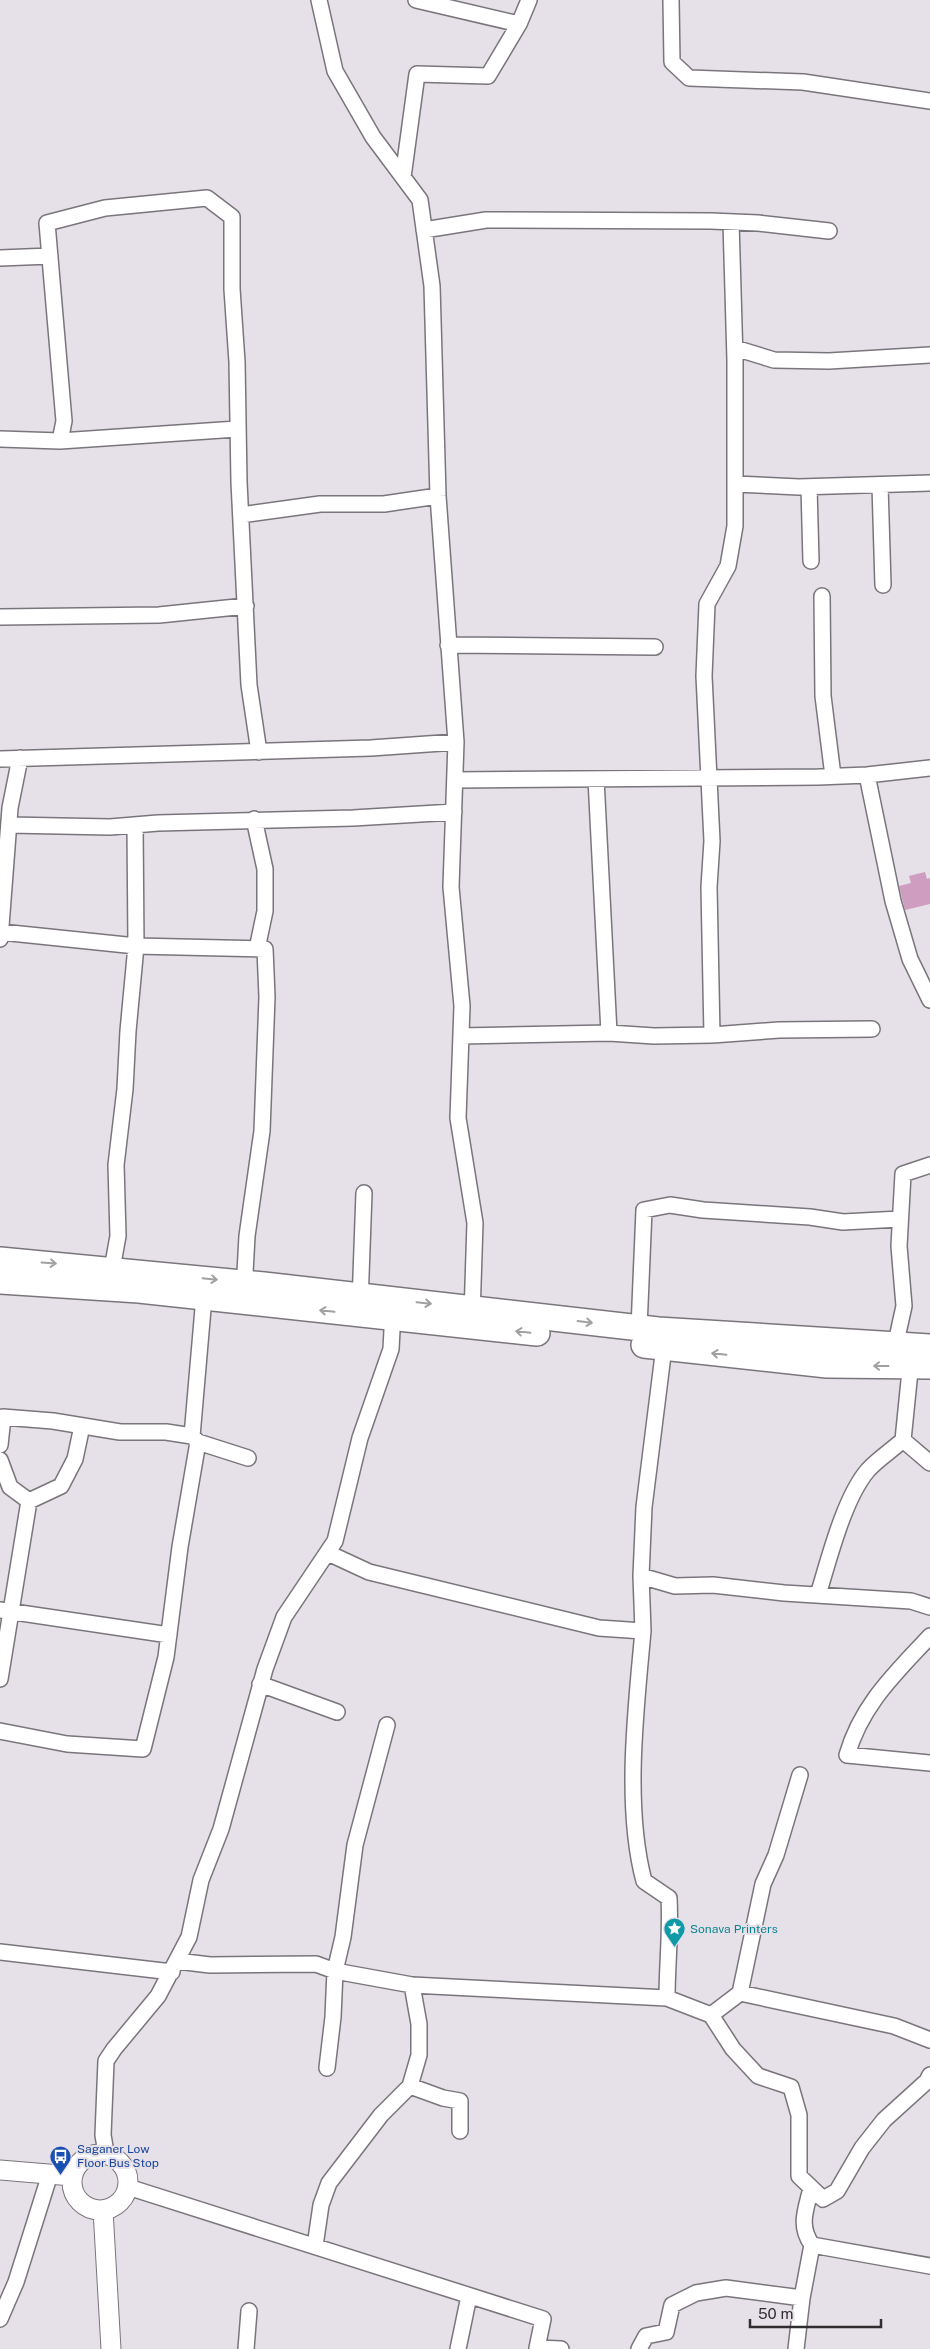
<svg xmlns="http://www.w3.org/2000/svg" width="930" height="2349" viewBox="0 0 930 2349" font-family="'Public Sans',sans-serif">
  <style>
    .building { fill: #cf9dc0 }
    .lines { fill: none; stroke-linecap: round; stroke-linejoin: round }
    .minor-casing { stroke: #7a757c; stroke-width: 18 }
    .tertiary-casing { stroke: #7a757c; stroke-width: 21 }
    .trunk-casing { stroke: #7a757c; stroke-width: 28 }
    .minor { stroke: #fff; stroke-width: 15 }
    .tertiary { stroke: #fff; stroke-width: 19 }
    .trunk { stroke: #fff; stroke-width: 25 }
    .oneway { stroke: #a1a0a2 }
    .labels { text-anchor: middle; stroke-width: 4; stroke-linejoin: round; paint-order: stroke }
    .culture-label { font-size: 12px; fill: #0d838f; stroke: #e6e0e8; text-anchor: start }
    .transit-label { font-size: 12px; fill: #164399; stroke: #e6e0e8; text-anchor: start }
  </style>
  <rect width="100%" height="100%" fill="#e6e0e8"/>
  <path class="building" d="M925,872L927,879L930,878V904L905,910L899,886L911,883L909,876Z"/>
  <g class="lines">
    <defs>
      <path id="minor" d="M319,0L335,71L373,137L420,200L432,286L438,496L456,742L451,887L462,1006L458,1118L475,1223L472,1315
        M416,0L519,24L529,0
        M671,0L672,62L689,78L803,82L930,101
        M403,177L417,74L488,76L519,24
        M731,222L735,360V526L728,566L707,604L704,676L712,841L709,887L712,1035L779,1030L872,1029
        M424,230L486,220L711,221L758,223L829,231
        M0,258L50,256
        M735,348L774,360L829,361L930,355
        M237,429L60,441L64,421L47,223L105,208L207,198L232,217V289L237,362L239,482L249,685L259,752
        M0,439L60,441
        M735,484L799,487L930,483
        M880,485L883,585
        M809,487L811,561
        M241,515L320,504H384L438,496
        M822,596L823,696L833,776
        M0,617L159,615L246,606
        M448,645L655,647
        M0,759L371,748L456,742
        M867,775L893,901L910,959L930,1000
        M596,779L609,1033
        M455,780L818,777L867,775L930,768
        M254,819L265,869V911L257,949
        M9,825L110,827L158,823L353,818L454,812
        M1,932L136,946L265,949L267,997L262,1131L247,1236L244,1291
        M0,939L10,808L20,758
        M461,1036L609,1033L654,1036L712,1035
        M112,1269L118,1236L116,1165L125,1089L128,1031L136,946L135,825
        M360,1303L364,1193
        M639,1328L644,1210L670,1205L703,1210L810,1217L843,1222L900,1219
        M895,1347L904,1306L899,1246L903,1174L930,1165
        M903,1440L930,1463
        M198,1442L248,1458
        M0,1445L3,1417L53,1421L120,1432H166L192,1436
        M0,1460L10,1487L29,1501L0,1679
        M29,1501L61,1486L75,1459L82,1426
        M641,1576L675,1586L713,1585L784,1593L911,1601L930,1607
        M818,1595C829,1559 844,1498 868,1470C878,1459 892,1450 903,1440L911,1361
        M0,1610L169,1635
        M643,1631L641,1576L644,1507L664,1347
        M930,1636C895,1674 862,1704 847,1755L930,1763
        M260,1684L337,1712
        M0,1731L67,1744L143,1749L166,1657L180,1547L198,1442L192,1436L204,1297
        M800,1775L776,1855L763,1884L740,1993L894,2026L930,2040
        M0,1952L172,1972
        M177,1961L210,1965L316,1964L335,1971L412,1985L667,1998C667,1965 671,1931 669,1898L644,1881C624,1806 636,1708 643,1631L599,1628L369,1572L328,1553
        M740,1993L711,2015L733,2049L758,2076L791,2087L799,2115V2176L823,2199L837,2191L862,2148L884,2120L927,2081L930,2075
        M667,1998L711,2015
        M327,2068L333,2017L335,1971L343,1937L355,1845L387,1725
        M410,2086L443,2098L460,2101V2131
        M106,2153L103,2135L106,2061L114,2049L158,1996L189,1937L201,1880L221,1829L265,1669L284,1617L335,1541L360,1438L391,1349L393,1311
        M128,2187L543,2319L537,2348L561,2349
        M811,2188C806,2210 798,2225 812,2245L930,2266
        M315,2246L321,2205L329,2183L381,2115L410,2086L419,2055V2024L412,1985
        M802,2298L812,2245
        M0,2319L16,2282L50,2174
        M246,2349L249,2311
        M458,2349L469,2296
        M639,2349L646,2336L666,2332L672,2305L696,2293L726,2288L802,2298L796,2349"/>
      <path id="tertiary" d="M72 2182a28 28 0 1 1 56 0a28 28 0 1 1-56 0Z
        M0,2170L72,2176
        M103,2210L111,2349"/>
      <path id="trunk" d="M0,1260L264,1285L658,1330L930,1347
        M0,1281L139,1290L537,1333
        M644,1345L827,1365L930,1366"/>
    </defs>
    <use href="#minor" class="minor-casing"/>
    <use href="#tertiary" class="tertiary-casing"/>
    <use href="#trunk" class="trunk-casing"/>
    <use href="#minor" class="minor"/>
    <use href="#tertiary" class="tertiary"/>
    <use href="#trunk" class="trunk"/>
  </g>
  <defs><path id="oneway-shaft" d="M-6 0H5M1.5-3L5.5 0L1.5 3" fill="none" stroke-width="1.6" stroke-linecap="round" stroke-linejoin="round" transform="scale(1.25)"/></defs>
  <g class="oneway">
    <use href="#oneway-shaft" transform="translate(49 1263) rotate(4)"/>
    <use href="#oneway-shaft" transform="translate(210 1279) rotate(6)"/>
    <use href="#oneway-shaft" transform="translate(424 1303) rotate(6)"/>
    <use href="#oneway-shaft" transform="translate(327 1311) rotate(-174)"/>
    <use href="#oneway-shaft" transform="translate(585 1322) rotate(7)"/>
    <use href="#oneway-shaft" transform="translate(523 1332) rotate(-174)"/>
    <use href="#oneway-shaft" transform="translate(719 1354) rotate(-174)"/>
    <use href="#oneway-shaft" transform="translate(881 1366) rotate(-180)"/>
  </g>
  <defs>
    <symbol id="sight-pin" viewBox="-11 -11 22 30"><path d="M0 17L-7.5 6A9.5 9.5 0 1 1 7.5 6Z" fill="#0f9aa8" stroke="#e6e0e8"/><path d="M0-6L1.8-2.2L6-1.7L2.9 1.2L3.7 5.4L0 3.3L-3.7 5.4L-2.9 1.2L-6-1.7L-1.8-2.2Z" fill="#fff"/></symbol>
    <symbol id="bus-pin" viewBox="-11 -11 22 30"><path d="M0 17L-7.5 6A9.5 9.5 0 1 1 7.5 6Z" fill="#1a4fb4" stroke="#e6e0e8"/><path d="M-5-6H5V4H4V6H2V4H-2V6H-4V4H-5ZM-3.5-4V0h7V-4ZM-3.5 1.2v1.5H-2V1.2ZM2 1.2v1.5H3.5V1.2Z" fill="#fff"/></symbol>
  </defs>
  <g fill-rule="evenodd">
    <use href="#sight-pin" x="662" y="1916" width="25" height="34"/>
    <use href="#bus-pin" x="48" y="2144" width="25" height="34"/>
  </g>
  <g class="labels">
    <g class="culture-label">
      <text x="690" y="1933">Sonava Printers</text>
    </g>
    <g class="transit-label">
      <text x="77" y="2153">Saganer Low<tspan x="77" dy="14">Floor Bus Stop</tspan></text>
    </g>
  </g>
  <path d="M750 2319v8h131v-8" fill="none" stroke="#2f2d30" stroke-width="2.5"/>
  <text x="758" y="2319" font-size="15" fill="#2f2d30" stroke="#e6e0e8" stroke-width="4" paint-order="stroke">50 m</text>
</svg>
